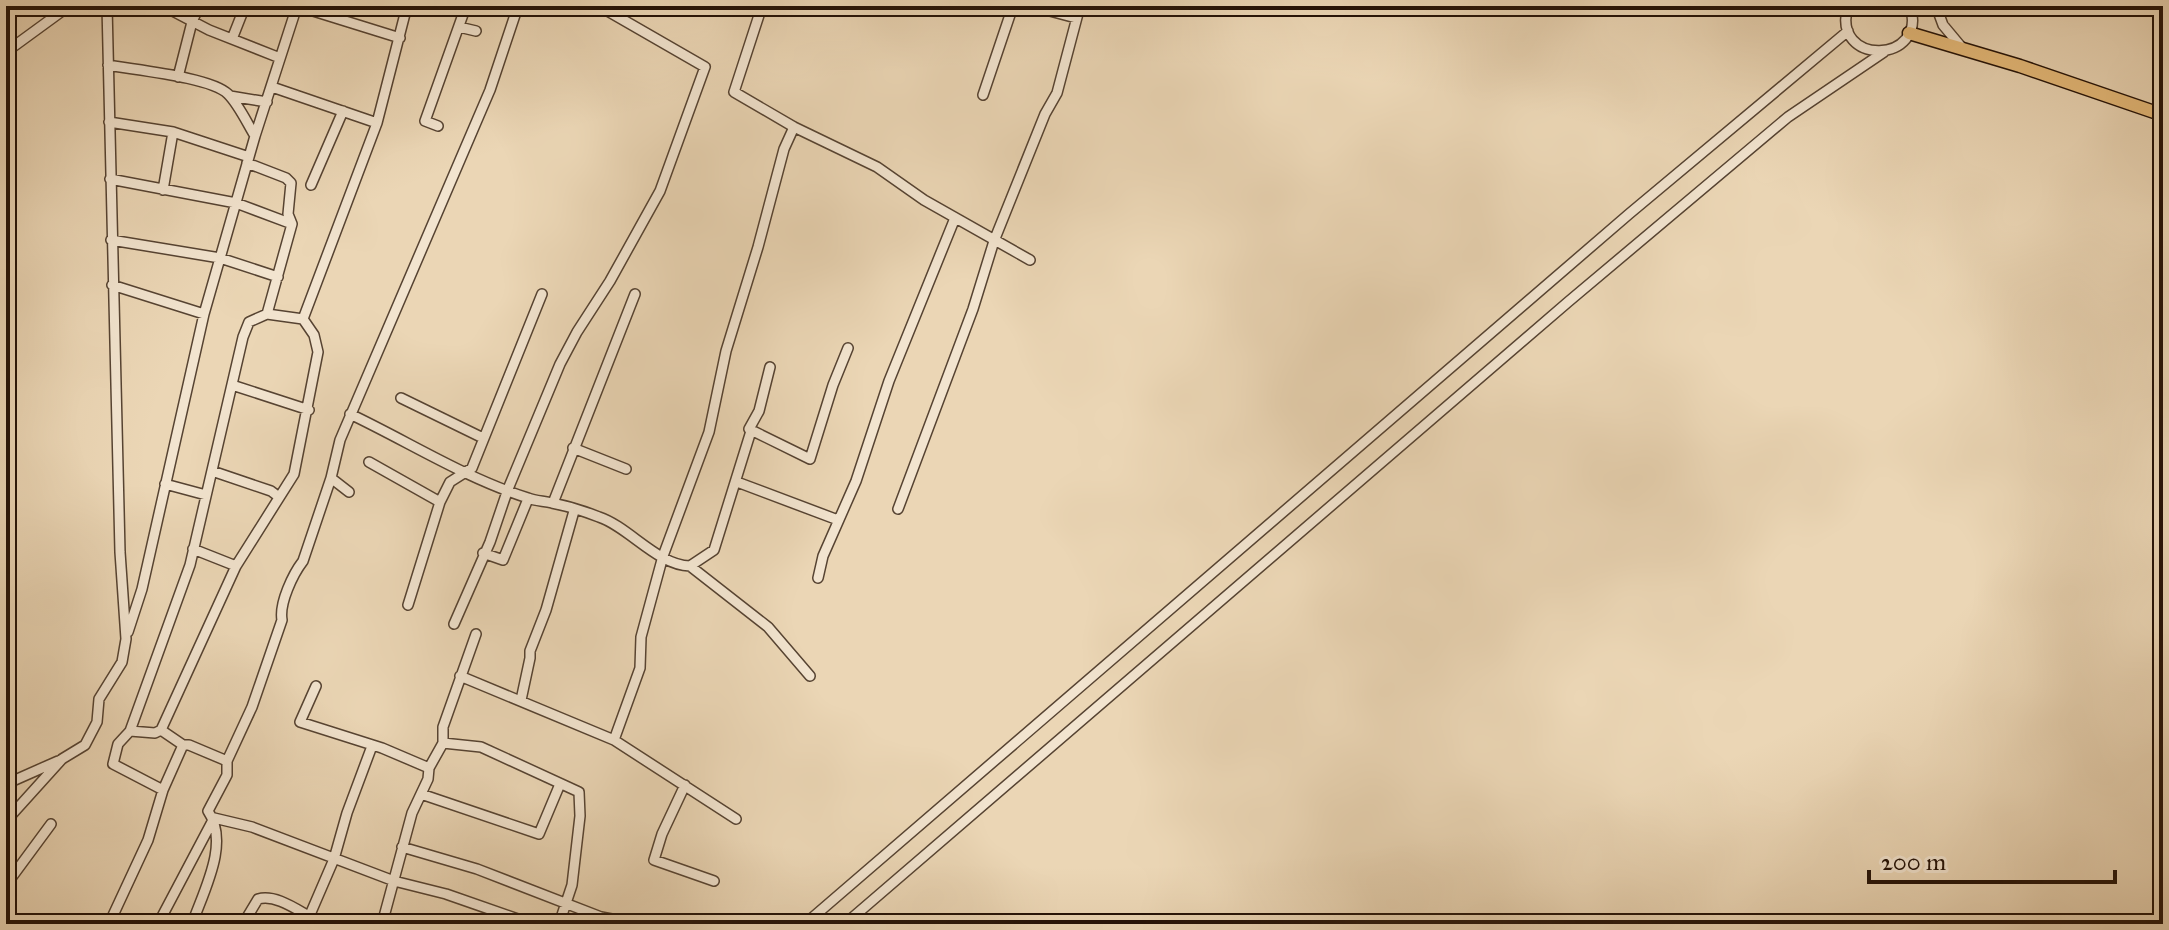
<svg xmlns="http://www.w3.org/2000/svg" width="2169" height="930" viewBox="0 0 2169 930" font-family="'IM FELL Great Primer',serif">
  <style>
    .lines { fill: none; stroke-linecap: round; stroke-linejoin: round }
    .minor-casing { stroke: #564332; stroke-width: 12 }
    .major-casing { stroke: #241207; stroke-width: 15 }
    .minor { stroke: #f2e4cf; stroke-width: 9 }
    .major { stroke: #e6bb7a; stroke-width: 12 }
  </style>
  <rect width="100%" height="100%" fill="#ebd6b5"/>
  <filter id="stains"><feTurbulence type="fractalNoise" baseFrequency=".0025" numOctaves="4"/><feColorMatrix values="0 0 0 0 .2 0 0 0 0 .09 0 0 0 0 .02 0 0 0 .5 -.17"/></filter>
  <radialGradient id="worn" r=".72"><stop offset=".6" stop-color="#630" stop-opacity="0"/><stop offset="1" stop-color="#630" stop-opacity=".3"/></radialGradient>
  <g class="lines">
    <defs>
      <path id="minor" d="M163,6L209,30L280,58
        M297,6L400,38
        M762,6L734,92L794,127L877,167L924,200L1030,260
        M1031,6L1076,18
        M1848,6C1830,67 1929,64 1910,6
        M1936,6L1943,25L1963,49
        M459,27L476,31
        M232,39L245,6
        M6,52L69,6
        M108,65C134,70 211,77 228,94C239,105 247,123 255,136
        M178,77L192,22L199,6
        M272,87L377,123
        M983,95L1013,6
        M230,96L267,102
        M109,122L173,132L249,157
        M438,126L425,121L466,6
        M247,163L286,178L291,183L288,214L292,224L267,314
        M110,179L236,203L292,224
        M311,185L343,111
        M163,190L173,132
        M111,240L220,258L278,277
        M112,285L204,314
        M303,319L377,123L407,6
        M770,367L759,411L749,429L810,459L833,385L848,348
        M232,385L309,410
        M401,398L483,438
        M350,414C409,442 465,478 528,498C535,501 544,501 552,503C567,506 584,511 599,517C629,527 657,565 690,566L768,627L810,676
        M573,448L626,469
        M369,462L440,502
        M212,471L271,491L279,497
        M331,478L349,492
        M737,482L838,520
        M165,484L206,495
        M553,503L635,294
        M898,509L973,309L994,241L1045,114L1057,93L1080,6
        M193,549L236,566
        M483,553L503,560L528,499
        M690,566L714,550L751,431
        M818,578L823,556L856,481L889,381L955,218
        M408,605L440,502L450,482L472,468L542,294
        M454,624L490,542L508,489L560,364L577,332L610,281L660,191L705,67L599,6
        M128,632L142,589L204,314L255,136L297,6
        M460,676L614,740L736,819
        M316,686L300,722L382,748L429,768
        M521,700L530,658V651L546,610L574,511
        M161,730L236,566L294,474L318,352L314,335L303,319L267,314L249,322L243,337L190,565L130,731L118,744L113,764L163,790
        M130,731L155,733L161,730L183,745H189L227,761
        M614,740L640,668L641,637L663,556L709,432L726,351L758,247L784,149L794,127
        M443,743L481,747L579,792L580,816L572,885L559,924
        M6,784L58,761
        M685,785L662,834L654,860L714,881
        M421,794L539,834L560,784
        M6,821L62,759L85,745L97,722L99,699L122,662L126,639L120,552L107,6
        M402,847L477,869L601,917L638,924
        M6,885L51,824
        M109,924L148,840L163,790L183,745
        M158,924L214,818L252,827L394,881L446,894L532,924
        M192,924C204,890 230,843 208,811L227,775V761L252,707L282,620C279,603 293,574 303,561L331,478L340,440L490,90L518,6
        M243,924L258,899C280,893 305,917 325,924
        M306,924L334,859L347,813L372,746
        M382,924L412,813L428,779L429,768L443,743V727L476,634
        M805,924L1629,214L1848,31
        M845,924L1568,302L1788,117L1884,52"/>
      <path id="major" d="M1836,6L1847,9
        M1909,33L2020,66L2163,115"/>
    </defs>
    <use href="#minor" class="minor-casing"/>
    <use href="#major" class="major-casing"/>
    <use href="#minor" class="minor"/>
    <use href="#major" class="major"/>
  </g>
  <rect width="2169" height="930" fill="none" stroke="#ebd6b5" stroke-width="32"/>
  <rect x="8" y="8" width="2153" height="914" fill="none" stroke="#241207" stroke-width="4"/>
  <rect x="16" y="16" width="2137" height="898" fill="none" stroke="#241207" stroke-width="2"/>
  <path d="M1869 870v12h246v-12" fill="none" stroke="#241207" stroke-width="4"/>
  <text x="1881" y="870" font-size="24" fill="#241207" stroke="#f2e4cf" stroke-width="6" paint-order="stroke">200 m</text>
  <rect width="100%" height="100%" filter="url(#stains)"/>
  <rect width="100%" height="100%" fill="url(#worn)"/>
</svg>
